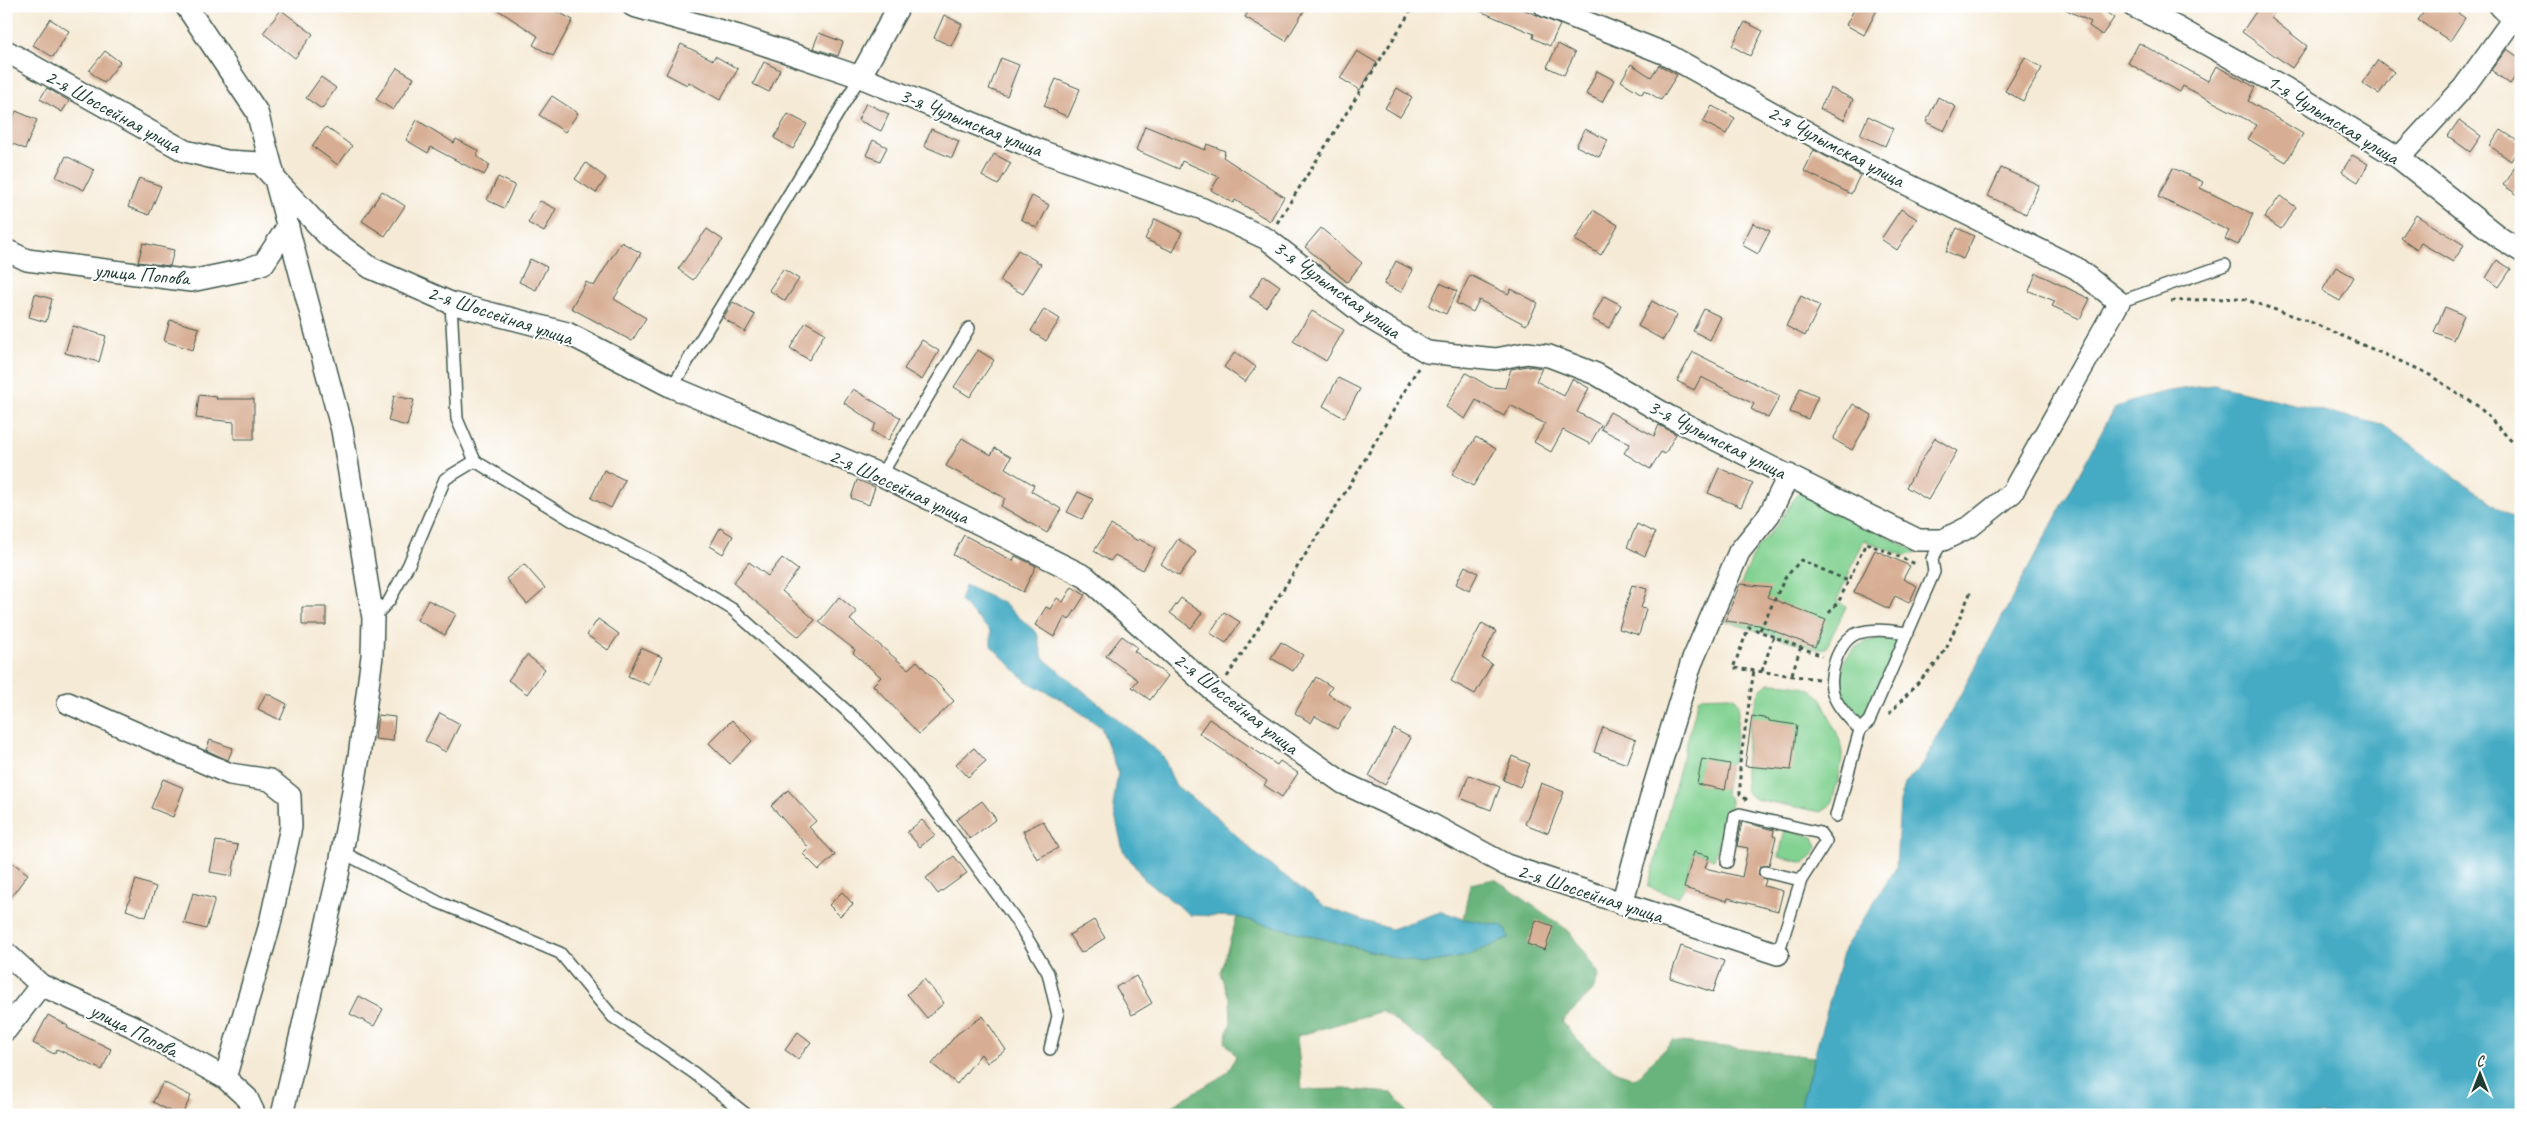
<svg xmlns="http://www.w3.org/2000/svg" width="2527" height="1121" viewBox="0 0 2527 1121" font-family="Caveat,sans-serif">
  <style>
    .green { fill: #82d292; stroke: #508863 }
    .forest { fill: #69b47c; stroke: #447858 }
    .water { fill: #44abc4; stroke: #32747c }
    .building { fill: #d7ad93 }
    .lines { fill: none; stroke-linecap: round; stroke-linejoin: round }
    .service-casing { stroke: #3f574c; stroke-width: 14 }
    .minor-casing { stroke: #3f574c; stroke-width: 24 }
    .path { stroke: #3f574c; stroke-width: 3; stroke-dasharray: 4 4; stroke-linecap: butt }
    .service { stroke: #fff; stroke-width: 11 }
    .minor { stroke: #fff; stroke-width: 21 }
    .labels { text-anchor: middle; stroke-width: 4; stroke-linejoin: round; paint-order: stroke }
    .street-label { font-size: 21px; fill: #1f3d34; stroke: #fff }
  </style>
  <rect width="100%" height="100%" fill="#fff"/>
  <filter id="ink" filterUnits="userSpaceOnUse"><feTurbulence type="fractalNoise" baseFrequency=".02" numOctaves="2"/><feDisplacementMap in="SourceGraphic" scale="10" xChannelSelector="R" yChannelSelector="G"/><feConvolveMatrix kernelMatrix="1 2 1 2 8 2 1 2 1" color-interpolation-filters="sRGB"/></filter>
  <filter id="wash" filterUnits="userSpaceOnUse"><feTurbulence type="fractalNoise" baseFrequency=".0096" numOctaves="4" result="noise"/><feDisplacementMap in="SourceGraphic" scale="20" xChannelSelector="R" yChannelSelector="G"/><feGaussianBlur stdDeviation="1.12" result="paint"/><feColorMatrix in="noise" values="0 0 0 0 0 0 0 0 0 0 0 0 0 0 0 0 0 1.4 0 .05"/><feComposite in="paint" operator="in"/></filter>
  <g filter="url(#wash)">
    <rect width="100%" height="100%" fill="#f5ead5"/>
    <path class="green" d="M1800,490L1917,552L1905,556L1864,540L1837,600L1846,607L1826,648L1816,649L1725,621L1756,549L1778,524Z
      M1884,637L1899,643L1865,714C1839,717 1836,673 1847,657C1855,644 1869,640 1884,637Z
      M1769,683C1783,683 1807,685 1817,694C1822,698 1822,702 1825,707C1841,744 1848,745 1836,787C1833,798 1832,807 1821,812L1755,799L1747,793C1741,768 1749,714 1760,691C1762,687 1766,686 1769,683Z
      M1730,696L1735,698L1739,705L1733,762L1730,764L1725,794L1729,797L1731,804L1714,860L1708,856L1694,852L1684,888L1678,897L1648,887L1699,697Z
      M1785,829L1813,837L1817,847L1812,857L1804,863L1779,857Z"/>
    <path class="forest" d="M1495,879L1569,931L1599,974L1593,991L1562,1021C1581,1048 1604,1067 1635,1079L1672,1041L1814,1057L1798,1115H1503L1439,1052L1382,1011L1297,1036L1302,1090L1343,1089L1392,1093L1409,1115H1148L1170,1107L1227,1073L1236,1056L1225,1042L1231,1022L1230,1000L1220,973L1237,917L1421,964L1467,956L1503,926L1463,919L1470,884Z"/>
    <path class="water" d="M2214,385L2383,425L2521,524V1115H1798L1844,949L1896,868L1900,802L1905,784L1923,764L2114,409C2148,393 2177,389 2214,385Z
      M965,585L1003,603L1037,633L1043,658L1163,756L1175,785L1217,817L1257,855L1326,907L1361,920L1391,929L1443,911L1463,919L1503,926L1509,938L1467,956L1421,964L1237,917L1190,915L1144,879L1123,850L1113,807L1118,772L1101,727L1064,701L1026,681L991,646V632L960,601Z"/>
    <g id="blocks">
      <path class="building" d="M492,6H547L573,20L553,56L533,45L538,36Z
        M1251,6H1307L1286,41L1245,17Z
        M1468,6H1516L1560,25L1550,46L1533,38L1534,34Z
        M1856,6H1879L1864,35L1846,25Z
        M2059,6H2098L2114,18L2102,35L2089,26L2091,22Z
        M2260,6H2279L2271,18L2307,46L2292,68L2242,32Z
        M2428,6H2448L2465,18L2450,41L2418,20Z
        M281,10L313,34L295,58L263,33Z
        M944,15L962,24L951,46L934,38Z
        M50,19L69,31L53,57L33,45Z
        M1745,22L1763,31L1750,56L1732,46Z
        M819,33L843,42L838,56L813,48Z
        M2139,43L2208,81L2216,66L2255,87L2248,101L2303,134L2286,162L2248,139L2257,125L2183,86L2180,92L2128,63Z
        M681,44L713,60L715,56L738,69L720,100L689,82L687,85L666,74Z
        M1558,44L1575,53L1564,75L1547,67Z
        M2507,49L2521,59V69L2510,84L2491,70Z
        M105,51L120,62L104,83L89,71Z
        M1357,51L1377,63L1360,90L1340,78Z
        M2025,57L2042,68L2023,101L2005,91Z
        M1001,58L1019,65L1007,96L989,89Z
        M2378,60L2394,72L2379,94L2362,83Z
        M764,62L780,70L769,92L753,84Z
        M1631,64L1651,77L1659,65L1677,75L1661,100L1644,90L1642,94L1621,81Z
        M397,68L414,78L393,110L376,99Z
        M1597,71L1614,80L1602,102L1586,94Z
        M321,77L336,88L322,109L306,98Z
        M1056,79L1080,89L1068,117L1044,106Z
        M47,88L69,101L62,112L40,99Z
        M1397,88L1412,97L1400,117L1385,108Z
        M1830,88L1853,99L1844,120L1820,109Z
        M552,96L578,113L565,132L539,115Z
        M1938,97L1956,107L1944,131L1926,122Z
        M866,103L889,114L881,131L858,120Z
        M1712,106L1735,118L1726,134L1703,122Z
        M16,111L37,120L25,149L6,141V134Z
        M788,114L807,124L793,149L774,138Z
        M1868,116L1893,128L1885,146L1860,135Z
        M417,120L454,143L456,139L479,151L476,156L490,165L484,175L431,147L428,153L406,140Z
        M2459,120L2481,136L2470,152L2448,136Z
        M1145,126L1205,150L1207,144L1225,151L1223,157L1284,197L1270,221L1235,200L1233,203L1211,190L1219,177L1182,161L1179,169L1136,150Z
        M326,127L352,146L338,165L312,146Z
        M931,129L959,141L952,158L924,146Z
        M1585,129L1608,140L1599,157L1576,146Z
        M2501,130L2521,143L2511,161L2490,146Z
        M873,140L887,147L880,161L866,155Z
        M1814,150L1860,175L1851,194L1804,171Z
        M994,154L1011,163L998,185L982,176Z
        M2352,155L2368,164L2358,182L2342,172Z
        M66,156L94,170L84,190L56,177Z
        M2521,158V197L2503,185Z
        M586,163L606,178L596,193L575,179Z
        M2001,168L2039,185L2026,214L1988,196Z
        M2173,168L2203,182L2200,188L2253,214L2238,245L2225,239L2229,231L2158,197Z
        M498,177L515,185L504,208L487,200Z
        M139,178L161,186L149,215L128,207Z
        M382,191L405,206L385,236L362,221Z
        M1032,196L1049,205L1037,228L1021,219Z
        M2280,196L2296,207L2281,229L2264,218Z
        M540,201L556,209L544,232L528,223Z
        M1901,209L1917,219L1897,250L1881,239Z
        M1593,210L1618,225L1601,255L1575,240Z
        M2416,215L2464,245L2453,262L2421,243L2417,249L2401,238Z
        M1155,219L1182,232L1173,252L1145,239Z
        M1753,223L1770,231L1758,254L1742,245Z
        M1321,228L1362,263L1347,282L1305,247Z
        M1957,228L1974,236L1963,259L1946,251Z
        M707,229L723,240L693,280L678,269Z
        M621,242L641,253L614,299L646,318L632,341L571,308L586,282L594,286Z
        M143,243L174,250L170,266L138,262Z
        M1018,250L1041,264L1023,294L1000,281Z
        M530,259L547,267L536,290L519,282Z
        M2497,260L2511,269L2499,287L2486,278Z
        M1396,261L1413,270L1401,292L1384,284Z
        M2336,267L2354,277L2340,301L2322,291Z
        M783,269L799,279L785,301L769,290Z
        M2036,273L2090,299L2080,319L2052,306L2055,301L2029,291Z
        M1264,275L1280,286L1266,307L1250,297Z
        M1470,275L1508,294L1511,289L1538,303L1526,325L1479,300L1473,312L1456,303Z
        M1440,283L1457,291L1446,314L1429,306Z
        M35,294L52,299L46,322L29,317Z
        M1604,296L1621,305L1609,328L1592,319Z
        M1801,296L1820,306L1805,336L1786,326Z
        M1652,301L1677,315L1663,340L1638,326Z
        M733,302L755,315L745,332L723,318Z
        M2445,307L2464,315L2453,340L2434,332Z
        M1044,309L1060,319L1046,341L1031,331Z
        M1704,309L1721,317L1710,340L1693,331Z
        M1312,311L1344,330L1326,361L1293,341Z
        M170,320L199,328L193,350L164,341Z
        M806,322L825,333L809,360L790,348Z
        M73,326L106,336L99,362L65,353Z
        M922,340L939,351L922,380L904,369Z
        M978,350L994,360L970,397L954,387Z
        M1235,352L1256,367L1245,382L1224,367Z
        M1693,352L1780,396L1768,418L1751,409L1754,404L1701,377L1694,390L1677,381Z
        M1527,366L1542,368L1536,381L1564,396L1572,379L1589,388L1577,412L1601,425L1590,444L1563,430L1551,452L1534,442L1545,424L1510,405L1504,416L1476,400L1465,419L1446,407L1466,373L1490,387L1505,388L1511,369Z
        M1338,378L1360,389L1344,418L1323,406Z
        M1800,388L1818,396L1808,419L1790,412Z
        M853,389L901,418L888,441L872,431L876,424L844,403Z
        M199,395L217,397L216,399H254V439H234V422L196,418Z
        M394,396L414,400L407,426L388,421Z
        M1853,404L1872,415L1852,450L1833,439Z
        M1610,412L1654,436L1659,425L1676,434L1665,454L1661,452L1650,469L1624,453L1630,444L1601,429Z
        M1476,437L1496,449L1473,486L1452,474Z
        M962,438L991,455L995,448L1011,457L1005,468L1034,485L1031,491L1061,509L1047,533L1001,506L1005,498L946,466Z
        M1935,438L1957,451L1928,500L1906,487Z
        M1719,468L1753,483L1741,507L1708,493Z
        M604,470L625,480L611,508L591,498Z
        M857,480L875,487L869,505L851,498Z
        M1078,492L1093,499L1082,519L1067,512Z
        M1637,524L1655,533L1645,556L1627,547Z
        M1111,525L1138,541L1139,539L1155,548L1143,570L1115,555L1110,561L1094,551Z
        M720,528L733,536L723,554L710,546Z
        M964,535L1013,561L1015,556L1036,566L1023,592L953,555Z
        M1178,539L1196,552L1179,576L1161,564Z
        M1875,550L1910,566L1903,579L1917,586L1909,603L1895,596L1889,609L1854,592Z
        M782,558L798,570L782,591L815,620L799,637L733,583L749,562L768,576Z
        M524,564L545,588L527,604L506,579Z
        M1465,566L1478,573L1469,591L1456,584Z
        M1740,584L1771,587L1767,597L1826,620L1815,647L1759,625L1725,621Z
        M1632,585L1647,589L1641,608L1646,609L1639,635L1619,629Z
        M1072,587L1085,595L1069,620L1065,617L1054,637L1035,625L1046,607L1050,609L1057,598L1063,602Z
        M839,597L857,612L850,620L908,669L917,661L954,701L919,734L873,685L881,677L853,653L855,650L819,622Z
        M1181,598L1202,613L1191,628L1170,613Z
        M428,600L456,614L445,635L417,620Z
        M302,607H326V625H302Z
        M1224,612L1240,622L1226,643L1210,633Z
        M598,619L619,634L608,650L587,635Z
        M1482,623L1496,631L1482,658L1492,664L1475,694L1451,681Z
        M1122,636L1137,647L1134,651L1168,676L1150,700L1132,687L1138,680L1106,656Z
        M1281,642L1303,655L1293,671L1271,658Z
        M641,648L662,657L649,685L628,676Z
        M527,655L545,669L527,694L508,680Z
        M1316,677L1332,687L1328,694L1351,708L1337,729L1315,716L1311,723L1295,713Z
        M266,693L287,704L280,720L258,709Z
        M440,713L460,724L446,752L425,741Z
        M378,715L395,717L393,741L375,739Z
        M1752,716L1769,719V721L1797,725L1791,770L1745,766Z
        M1209,719L1277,765L1280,761L1298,773L1282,797L1264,785L1267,781L1199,733Z
        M732,720L752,741L730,764L709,743Z
        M1603,727L1636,740L1627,764L1594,752Z
        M1394,729L1411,738L1385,785L1369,776Z
        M210,740L233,748L228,760L206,750Z
        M974,748L986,761L968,777L956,764Z
        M1512,756L1530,764L1520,787L1503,780Z
        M1702,759L1730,764L1725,790L1697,784Z
        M1469,775L1500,787L1491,810L1460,798Z
        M163,779L184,788L173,817L151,808Z
        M1541,783L1564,792L1548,833L1525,824Z
        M788,790L816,821L809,827L835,855L819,870L803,854L809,848L771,806Z
        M982,801L996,819L970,839L956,820Z
        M922,820L935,835L920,847L907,832Z
        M1043,821L1058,848L1037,859L1023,831Z
        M1742,822L1774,830L1773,836L1776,837L1769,865L1760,867L1758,874L1766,880L1764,886L1783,891L1778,911L1728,898L1727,901L1684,888L1694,852L1709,856L1705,868L1742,877L1748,848L1737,846Z
        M216,841L238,845L232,876L210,872Z
        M954,856L967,873L938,894L926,878Z
        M6,858L28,874L6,904Z
        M136,880L156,887L146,917L126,910Z
        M842,892L853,904L840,916L829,905Z
        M193,893L215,899L206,929L184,923Z
        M1094,920L1105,938L1081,953L1069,935Z
        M1536,920L1553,926L1545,950L1527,944Z
        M1681,946L1724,961L1713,992L1670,978Z
        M1136,976L1152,1003L1132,1015L1116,987Z
        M924,979L944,1003L927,1018L907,994Z
        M359,996L383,1009L374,1026L350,1014Z
        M48,1015L68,1026L67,1028L111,1049L102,1070L57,1049L54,1054L33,1043Z
        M983,1016L1006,1050L987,1063L981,1054L957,1084L932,1064L957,1034Z
        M798,1032L811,1042L798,1059L785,1050Z
        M163,1082L191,1096L182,1115H177L153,1102Z"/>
    </g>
  </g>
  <g filter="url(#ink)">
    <use href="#blocks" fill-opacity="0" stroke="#3f574c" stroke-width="1"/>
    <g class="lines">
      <defs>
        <path id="service" d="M2119,302L2225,265
          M451,303L457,419L475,461L573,521L656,563L732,609L858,721L906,773L951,831L1018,923L1048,973L1058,1016L1050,1049
          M672,387L860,77
          M881,475L969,328
          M373,618L389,601L409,564L445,479L475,461
          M1860,730C1851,720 1839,709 1834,696C1826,678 1838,640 1858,633C1875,628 1891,631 1908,633
          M1836,816L1860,730L1869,721L1934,572L1932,559L1943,540
          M342,852L438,902L560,953L613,1017L694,1073L747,1115
          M1727,862L1735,816L1740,814L1820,833L1826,841L1801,880L1778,954
          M1765,872L1801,880"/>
        <path id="minor" d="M186,6L257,112L342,430L373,618L372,656L359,757L338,875L282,1115
          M633,6L739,36L860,77L1046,153L1203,209L1267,239L1366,316L1427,352L1496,359L1527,353L1549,356L1596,374L1670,417L1918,540H1943L1971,526L2012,493L2119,302L2076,268L1850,156L1666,54L1545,6
          M2133,6L2176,27L2285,88L2399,158L2500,238L2521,251
          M2500,6L2513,19
          M6,51L185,151L226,161L260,163L329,237L371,268L451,303L567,333L672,387L881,475L1086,577L1217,694L1343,783L1427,822L1506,865L1778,954
          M860,77L899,6
          M2399,158L2464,87L2513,19L2521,14
          M6,250L27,260L191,281L244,270L264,263L288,226
          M68,703L230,774L270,780L290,796L291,827L269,928L225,1078
          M1622,904L1654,786L1691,664L1739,552L1769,515L1789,475
          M6,953L41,985L132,1026L225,1078L247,1098L255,1115
          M6,1030L41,985"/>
      </defs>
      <use href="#service" class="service-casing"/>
      <use href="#minor" class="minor-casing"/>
      <path class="path" d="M1277,223L1414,6
        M2171,301L2241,298L2308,321L2425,372L2479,407L2521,451
        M1829,613L1840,599L1866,543L1918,565
        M1760,630L1785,578L1801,560L1848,581
        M1762,671L1774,636
        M1792,674L1801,646
        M1227,677L1353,480L1418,368
        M1818,679L1733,668L1749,627L1822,656
        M1889,714L1938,661L1947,647L1971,591
        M1747,800L1740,794V763L1754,670"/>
      <use href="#service" class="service"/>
      <use href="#minor" class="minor"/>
    </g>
  </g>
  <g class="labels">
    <g class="street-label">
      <text transform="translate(113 111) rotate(29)" y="7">2-я Шоссейная улица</text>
      <text transform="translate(2333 119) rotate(32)" y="7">1-я Чулымская улица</text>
      <text transform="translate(971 122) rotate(22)" y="7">3-я Чулымская улица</text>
      <text transform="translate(1836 146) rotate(28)" y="7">2-я Чулымская улица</text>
      <text transform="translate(142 274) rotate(5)" y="7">улица Попова</text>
      <text transform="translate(1337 289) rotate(36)" y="7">3-я Чулымская улица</text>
      <text transform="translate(500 315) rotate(18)" y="7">2-я Шоссейная улица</text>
      <text transform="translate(1717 439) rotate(27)" y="7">3-я Чулымская улица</text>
      <text transform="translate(899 486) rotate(25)" y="7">2-я Шоссейная улица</text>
      <text transform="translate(1236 703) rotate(38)" y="7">2-я Шоссейная улица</text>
      <text transform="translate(1590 893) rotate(18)" y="7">2-я Шоссейная улица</text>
      <text transform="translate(134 1030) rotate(27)" y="7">улица Попова</text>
    </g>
  </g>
  <rect width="2527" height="1121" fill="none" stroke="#fff" stroke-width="25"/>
  <g transform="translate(2480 1074)" stroke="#ffffff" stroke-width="4" paint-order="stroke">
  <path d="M0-4L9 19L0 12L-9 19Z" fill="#1f3d34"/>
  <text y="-8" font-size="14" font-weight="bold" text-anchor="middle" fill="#1f3d34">С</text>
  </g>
</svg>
